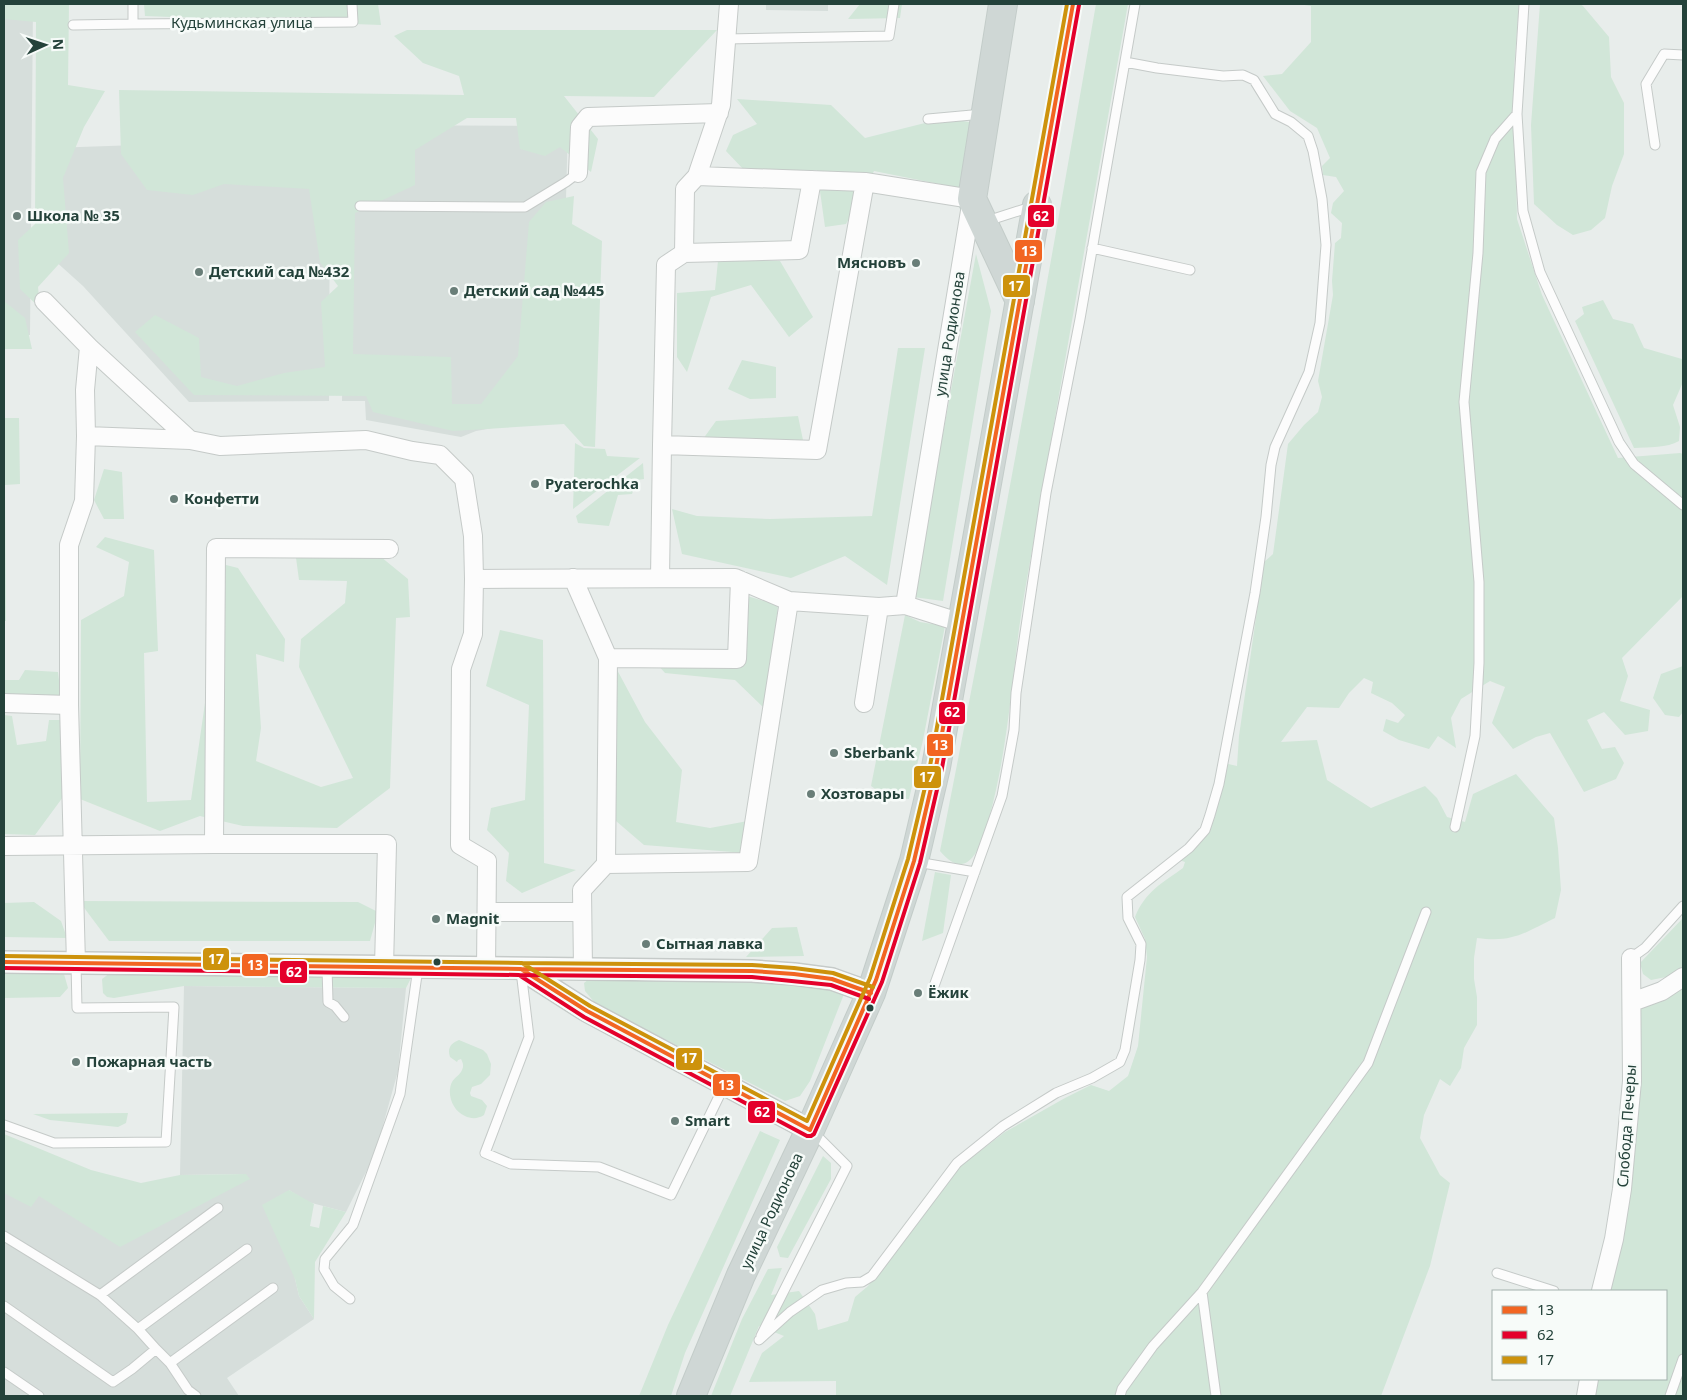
<svg xmlns="http://www.w3.org/2000/svg" width="1687" height="1400" viewBox="0 0 1687 1400" font-family="'Noto Sans',sans-serif">
  <style>
    .built { fill: #d6dedb }
    .green { fill: #d1e6d8 }
    .lines { fill: none; stroke-linecap: round; stroke-linejoin: round }
    .service-casing { stroke: #c5cac8; stroke-width: 11 }
    .minor-casing { stroke: #c5cac8; stroke-width: 20 }
    .tertiary-casing { stroke: #c5cac8; stroke-width: 24 }
    .primary-casing { stroke: #c3ccc9; stroke-width: 30 }
    .service { stroke: #fcfcfc; stroke-width: 9 }
    .minor { stroke: #fcfcfc; stroke-width: 18 }
    .tertiary { stroke: #fcfcfc; stroke-width: 21 }
    .primary { stroke: #cfd7d5; stroke-width: 28 }
    .bus-1-casing { stroke: #f7fbf9; stroke-width: 8 }
    .bus-2-casing { stroke: #f7fbf9; stroke-width: 8 }
    .bus-3-casing { stroke: #f7fbf9; stroke-width: 8 }
    .bus-1 { stroke: #f26522; stroke-width: 4 }
    .bus-2 { stroke: #e4002b; stroke-width: 4 }
    .bus-3 { stroke: #cd920c; stroke-width: 4 }
    .poi-dot { fill: #697e78; stroke: #f7fbf9; stroke-width: 2 }
    .bus-dot { fill: #24423a; stroke: #f7fbf9; stroke-width: 2 }
    .labels { text-anchor: middle; stroke-width: 5; stroke-linejoin: round; paint-order: stroke }
    .street-label { font-size: 15px; fill: #24423a; stroke: #f7fbf9 }
    .poi-label { font-size: 15px; font-weight: bold; fill: #24423a; stroke: #f7fbf9; text-anchor: start }
    .line-badge { stroke: #f7fbf9; stroke-width: 2 }
    .badge-label { font-size: 14px; text-anchor: middle; font-weight: bold; fill: #fff }
  </style>
  <rect width="100%" height="100%" fill="#e8edeb"/>
  <path class="built" d="M4,4H33L30,335L4,334Z
    M766,4H828V11L766,10Z
    M347,125L568,126L560,416L476,431L461,437L366,420L365,401H342Z
    M330,138L329,401L189,402L83,286L53,259L52,148Z
    M184,986L406,988L398,1071L375,1154L346,1212L308,1202L289,1190L295,1279L299,1296L314,1319L227,1378L239,1396H4V1190L39,1196L246,1174L180,1175Z"/>
  <path class="green" d="M4,4H69L68,85L105,91L84,127L63,178L69,253L38,287L40,308L20,289L18,240L35,224L36,22L4,19Z
    M144,4H378L381,25L145,16Z
    M860,4H902L900,18L848,19Z
    M1096,4H1128C1095,190 1062,376 1030,562C1026,584 1022,607 1019,629C1011,693 1006,757 989,818C982,843 969,886 940,851C996,569 1047,287 1096,4Z
    M1298,4H1519L1514,69L1517,219L1542,295L1618,458L1680,453L1683,454V596L1622,658L1628,676L1620,701L1650,710L1648,731L1625,735L1604,712L1587,720L1602,749L1615,747L1624,763L1616,779L1584,792L1550,733L1536,737L1513,749L1492,723L1505,687L1490,681L1461,699L1451,718L1456,748L1438,736L1429,749L1399,740L1383,731L1386,719L1398,723L1405,715L1392,703L1371,693L1373,682L1364,678L1349,693L1339,708L1307,707L1281,742L1317,740L1327,780L1371,808L1425,786L1437,798L1447,817L1465,822L1473,794L1516,774L1554,818L1558,848L1561,890L1555,918C1524,933 1513,943 1477,938L1474,958V979L1477,997V1025L1464,1048L1461,1068L1450,1086L1440,1079L1424,1115L1420,1138L1440,1175L1450,1183L1430,1266L1381,1396H836V1381L749,1382L762,1353L784,1336L759,1326L730,1396H711L742,1319L768,1269L782,1268L771,1295L799,1291L815,1314L818,1330L848,1321L855,1297L868,1286L958,1168L1005,1132L1065,1098L1091,1085L1109,1091L1128,1076L1138,1046L1147,957L1145,939L1135,917C1145,892 1162,883 1183,868L1185,862L1173,858L1199,832L1209,807L1220,762L1237,766L1239,736L1264,562L1273,554L1288,444L1304,425L1318,412L1322,397L1318,381L1333,295L1332,281L1335,243L1341,238L1342,223L1331,213L1333,203L1344,191L1336,177L1323,175L1322,166L1330,158L1317,128L1290,111L1263,76L1282,74L1311,42V6Z
    M1540,4H1580L1583,6L1609,37L1611,77L1624,103V154L1612,186L1605,218L1591,230L1573,235L1557,225L1534,204L1531,125Z
    M407,30H717L654,97L564,96L598,139L591,172L560,147L545,156L520,149L516,118H467L415,150V185L355,213L353,354L451,357L452,404H481L518,356L529,222L546,202L574,196L572,224L602,241L595,447L584,446L564,424L453,431L373,412L366,396L194,395L135,332L155,315L199,338L201,377L237,386L284,373L325,367L321,302L338,286L320,262L309,189L224,184L193,195L147,190L121,154L119,90L464,95L459,76L423,63L394,36Z
    M737,99L831,105L865,138L945,118L975,123L964,189L874,171L846,224L825,227L817,170H744L726,151L733,135L757,124Z
    M976,254L991,311L943,601L913,597Z
    M718,261H780L813,317L789,337L751,285L711,297L687,372L677,357V293L715,290Z
    M1603,300L1613,319L1633,324L1644,348L1682,359L1683,382L1673,405L1680,427L1679,441C1667,448 1649,447 1634,448L1575,321L1584,314L1582,307Z
    M4,301L25,318L32,349H4Z
    M898,348H925L887,585L845,556L791,578L682,554L672,509L697,516L770,519L872,516Z
    M742,360L776,367V398L750,399L728,389Z
    M798,416L803,440L703,439L716,421Z
    M4,418H19L20,484L5,485L6,621H4Z
    M575,443L584,448L605,449L607,456L640,458L573,509Z
    M643,463L644,479L637,480L632,494L618,495L609,526L578,523L576,516Z
    M104,469L122,472L124,519H104L94,500Z
    M105,537L154,550L158,651L144,653L147,802L191,800L207,689L222,564L238,568L285,639L284,662L256,654L261,728L256,761L321,787L353,778L299,667L301,639L345,603L347,581L299,580L294,543L370,548L408,579L410,617L396,618L390,788L337,828L243,826L200,816L160,831L80,799L81,620L124,596L129,562L96,547Z
    M737,593L778,605L766,710L735,680L665,673L657,664L742,651Z
    M905,615L920,622L945,626L923,740L909,799L888,798L871,786Z
    M500,630L543,640L544,863L576,870L522,893L506,881L509,853L487,830L491,808L525,800L529,705L486,686Z
    M615,666L645,722L682,770L676,822L710,828L764,818L758,854L644,845L616,821Z
    M1683,666V712L1679,717L1665,715L1653,698L1661,674Z
    M25,670L58,672L61,696L4,695V680H19Z
    M4,715L12,716L17,745L46,741L49,720H63V797L35,835L4,834Z
    M935,872L951,875L943,933L922,941Z
    M79,901L358,902L378,912L370,941H109Z
    M34,902L61,921L67,938L4,937V903Z
    M1683,918V968L1666,977L1651,980L1643,974L1640,963Z
    M797,927L804,956L746,957L772,928Z
    M4,971L58,972L64,974L68,988L60,997L4,998Z
    M110,973L413,974L406,988L184,986L114,998L107,997L103,993L102,979Z
    M589,979L797,982L844,994L810,1081L800,1096L785,1101L595,1003L585,991L584,983Z
    M1683,983V1396H1591L1593,1379H1666V1291H1606L1636,1011L1662,997Z
    M459,1040L483,1050L487,1054L491,1064L490,1075L481,1084L472,1087L470,1093L471,1096L482,1100L487,1106L484,1115C478,1119 471,1119 465,1116C453,1111 446,1094 452,1082C455,1077 460,1075 462,1070C464,1066 463,1063 461,1059L458,1060L457,1062L450,1057C447,1048 451,1043 459,1040Z
    M128,1113L126,1123L118,1127L50,1120L33,1114Z
    M760,1131L780,1140L685,1353L671,1396H639L668,1325Z
    M4,1134L91,1170L141,1183L180,1175L246,1174L250,1179L120,1247L39,1196L31,1207L4,1193Z
    M823,1156L831,1163V1179L788,1258L780,1257L777,1247Z
    M289,1190L314,1204L310,1226L319,1228L323,1206L346,1212L315,1262L314,1319L299,1296L295,1279L262,1205Z"/>
  <g class="lines">
    <defs>
      <path id="service" d="M133,4V24L353,22L352,4
        M1524,4L1517,114L1523,211L1540,272L1619,442L1634,464L1683,505
        M73,25L133,24
        M726,39L889,36L894,4
        M928,119L983,114
        M1655,145L1646,84L1664,54L1683,55
        M360,206L525,207L566,182L578,173
        M987,221L1037,205L1073,4
        M1092,248L1190,270
        M1455,827L1475,736L1479,663V582L1464,402L1478,253L1481,172L1495,139L1517,114
        M917,862L975,872
        M1631,958L1645,948L1683,906
        M327,967L328,1002L335,1006L344,1017
        M521,971L529,1037L485,1153L511,1164L599,1167L671,1195L725,1084
        M933,989L1002,796L1014,730L1016,693L1046,493L1080,319L1135,4
        M4,1125L54,1143L166,1142L174,1007L77,1008L76,963
        M4,1236L100,1295L138,1329L156,1349
        M1497,1273L1554,1291
        M1202,1292L1216,1396
        M100,1295L218,1208
        M350,1299L334,1286L324,1269L325,1259L353,1225L400,1094L418,968
        M4,1306L113,1382L132,1369L156,1349L170,1363L188,1390L196,1396
        M138,1329L247,1249
        M761,1336L847,1166L812,1131
        M759,1340L790,1312L822,1290L846,1283L862,1282L872,1276L957,1163L1003,1126L1056,1093L1092,1078L1120,1062L1125,1050L1140,960L1141,944L1128,918L1127,897L1189,848L1205,830L1210,815L1219,784L1255,593L1266,517L1271,465L1275,447L1309,372L1320,323L1326,245L1322,199L1313,151L1308,136L1291,122L1275,114L1254,80L1243,75L1223,76L1157,68L1125,62
        M170,1363L273,1288
        M4,1372L39,1396
        M1120,1396L1122,1389L1153,1346L1202,1292L1368,1063L1426,912
        M1670,1396L1683,1359"/>
      <path id="minor" d="M578,173L580,127L588,117L719,113
        M697,176L865,182
        M684,253L799,250L812,180
        M44,301L89,347L85,390L86,436
        M89,347L190,440
        M662,445L666,265L684,253L685,189L697,176L721,105L729,4
        M573,578L608,658
        M660,578L662,445L817,450L865,182L972,199L905,605L962,623
        M474,579L735,578L789,601
        M4,703L69,705
        M864,703L879,607
        M214,844L216,548L389,549
        M4,846L214,844H387L384,967
        M606,864L608,658L737,659L740,580
        M487,912H582
        M76,963L69,705V545L84,501L86,436L190,440L220,446L366,440L412,451L440,455L464,479L473,536L474,579L473,634L461,669L460,845L487,861L486,969
        M583,969L582,890L606,864L748,862L789,601L879,607L905,605
        M1632,1002L1662,991L1683,977
        M1601,1291L1614,1239L1622,1189L1632,1081L1631,958
        M1586,1396L1589,1379"/>
      <path id="tertiary" d="M4,962L752,971L794,974L832,979L871,993
        M521,969L587,1011L810,1130"/>
      <path id="primary" d="M1003,4L972,199L1020,301
        M691,1396L741,1275L810,1130L871,993L914,861L936,767L1037,205"/>
    </defs>
    <use href="#service" class="service-casing"/>
    <use href="#minor" class="minor-casing"/>
    <use href="#tertiary" class="tertiary-casing"/>
    <use href="#primary" class="primary-casing"/>
    <use href="#service" class="service"/>
    <use href="#minor" class="minor"/>
    <use href="#tertiary" class="tertiary"/>
    <use href="#primary" class="primary"/>
    <defs>
      <path id="bus-1" d="M4,962L521,969L587,1011L810,1130L876,980L914,861L936,767L1073,4
        M516,969L752,971L794,974L832,979L871,993"/>
      <path id="bus-2" d="M4,968L519,975L584,1017L807,1136H811L814,1134L882,982L920,863L942,768L1079,5
        M516,975L752,977L831,985L869,999"/>
      <path id="bus-3" d="M4,956L522,963L590,1006L807,1121L870,978L908,859L930,766L1067,4
        M516,963L752,965L794,968L833,973L873,987"/>
    </defs>
    <use href="#bus-1" class="bus-1-casing"/>
    <use href="#bus-2" class="bus-2-casing"/>
    <use href="#bus-3" class="bus-3-casing"/>
    <use href="#bus-1" class="bus-1"/>
    <use href="#bus-2" class="bus-2"/>
    <use href="#bus-3" class="bus-3"/>
  </g>
  <g class="poi-dot">
    <circle cx="17" cy="216" r="5"/>
    <circle cx="916" cy="263" r="5"/>
    <circle cx="199" cy="272" r="5"/>
    <circle cx="454" cy="291" r="5"/>
    <circle cx="535" cy="484" r="5"/>
    <circle cx="174" cy="499" r="5"/>
    <circle cx="834" cy="753" r="5"/>
    <circle cx="811" cy="794" r="5"/>
    <circle cx="436" cy="919" r="5"/>
    <circle cx="646" cy="944" r="5"/>
    <circle cx="918" cy="993" r="5"/>
    <circle cx="76" cy="1062" r="5"/>
    <circle cx="675" cy="1121" r="5"/>
  </g>
  <g class="bus-dot">
    <circle cx="437" cy="962" r="4.5"/>
    <circle cx="870" cy="1008" r="4.5"/>
  </g>
  <g class="labels">
    <g class="street-label">
      <text x="242" y="28">Кудьминская улица</text>
      <text transform="translate(950 334) rotate(-81)" y="5">улица Родионова</text>
      <text transform="translate(1627 1126) rotate(-86)" y="5">Слобода Печеры</text>
      <text transform="translate(772 1211) rotate(-65)" y="5">улица Родионова</text>
    </g>
    <g class="poi-label">
      <text x="27" y="221">Школа № 35</text>
      <text x="906" y="268" text-anchor="end">Мясновъ</text>
      <text x="209" y="277">Детский сад №432</text>
      <text x="464" y="296">Детский сад №445</text>
      <text x="545" y="489">Pyaterochka</text>
      <text x="184" y="504">Конфетти</text>
      <text x="844" y="758">Sberbank</text>
      <text x="821" y="799">Хозтовары</text>
      <text x="446" y="924">Magnit</text>
      <text x="656" y="949">Сытная лавка</text>
      <text x="928" y="998">Ёжик</text>
      <text x="86" y="1067">Пожарная часть</text>
      <text x="685" y="1126">Smart</text>
    </g>
  </g>
  <g class="line-badge">
    <rect x="1027" y="204" width="28" height="24" rx="5" fill="#e4002b"/>
    <rect x="1014" y="239" width="29" height="24" rx="5" fill="#f26522"/>
    <rect x="1002" y="274" width="29" height="24" rx="5" fill="#cd920c"/>
    <rect x="938" y="701" width="28" height="24" rx="5" fill="#e4002b"/>
    <rect x="926" y="733" width="28" height="24" rx="5" fill="#f26522"/>
    <rect x="913" y="765" width="29" height="24" rx="5" fill="#cd920c"/>
    <rect x="202" y="947" width="28" height="24" rx="5" fill="#cd920c"/>
    <rect x="241" y="953" width="28" height="24" rx="5" fill="#f26522"/>
    <rect x="279" y="960" width="29" height="24" rx="5" fill="#e4002b"/>
    <rect x="675" y="1047" width="28" height="24" rx="5" fill="#cd920c"/>
    <rect x="712" y="1073" width="29" height="24" rx="5" fill="#f26522"/>
    <rect x="747" y="1100" width="29" height="24" rx="5" fill="#e4002b"/>
  </g>
  <g class="badge-label">
    <text x="1041" y="221">62</text>
    <text x="1029" y="256">13</text>
    <text x="1016" y="291">17</text>
    <text x="952" y="717">62</text>
    <text x="940" y="750">13</text>
    <text x="927" y="782">17</text>
    <text x="216" y="964">17</text>
    <text x="255" y="970">13</text>
    <text x="294" y="977">62</text>
    <text x="689" y="1063">17</text>
    <text x="726" y="1090">13</text>
    <text x="762" y="1117">62</text>
  </g>
  <rect width="1687" height="1400" fill="none" stroke="#24423a" stroke-width="10"/>
  <rect x="1492" y="1290" width="175" height="90" fill="#f7fbf9" stroke="#a3b1ad"/>
  <rect x="1502" y="1306" width="25" height="8" fill="#f26522" stroke="#a3b1ad"/>
  <text x="1537" y="1315" font-size="15" fill="#24423a">13</text>
  <rect x="1502" y="1331" width="25" height="8" fill="#e4002b" stroke="#a3b1ad"/>
  <text x="1537" y="1340" font-size="15" fill="#24423a">62</text>
  <rect x="1502" y="1356" width="25" height="8" fill="#cd920c" stroke="#a3b1ad"/>
  <text x="1537" y="1365" font-size="15" fill="#24423a">17</text>
  <g transform="translate(45 45) rotate(87)" stroke="#f7fbf9" stroke-width="4" paint-order="stroke">
  <path d="M0-4L9 19L0 12L-9 19Z" fill="#24423a"/>
  <text y="-8" font-size="14" font-weight="bold" text-anchor="middle" fill="#24423a">N</text>
  </g>
</svg>
